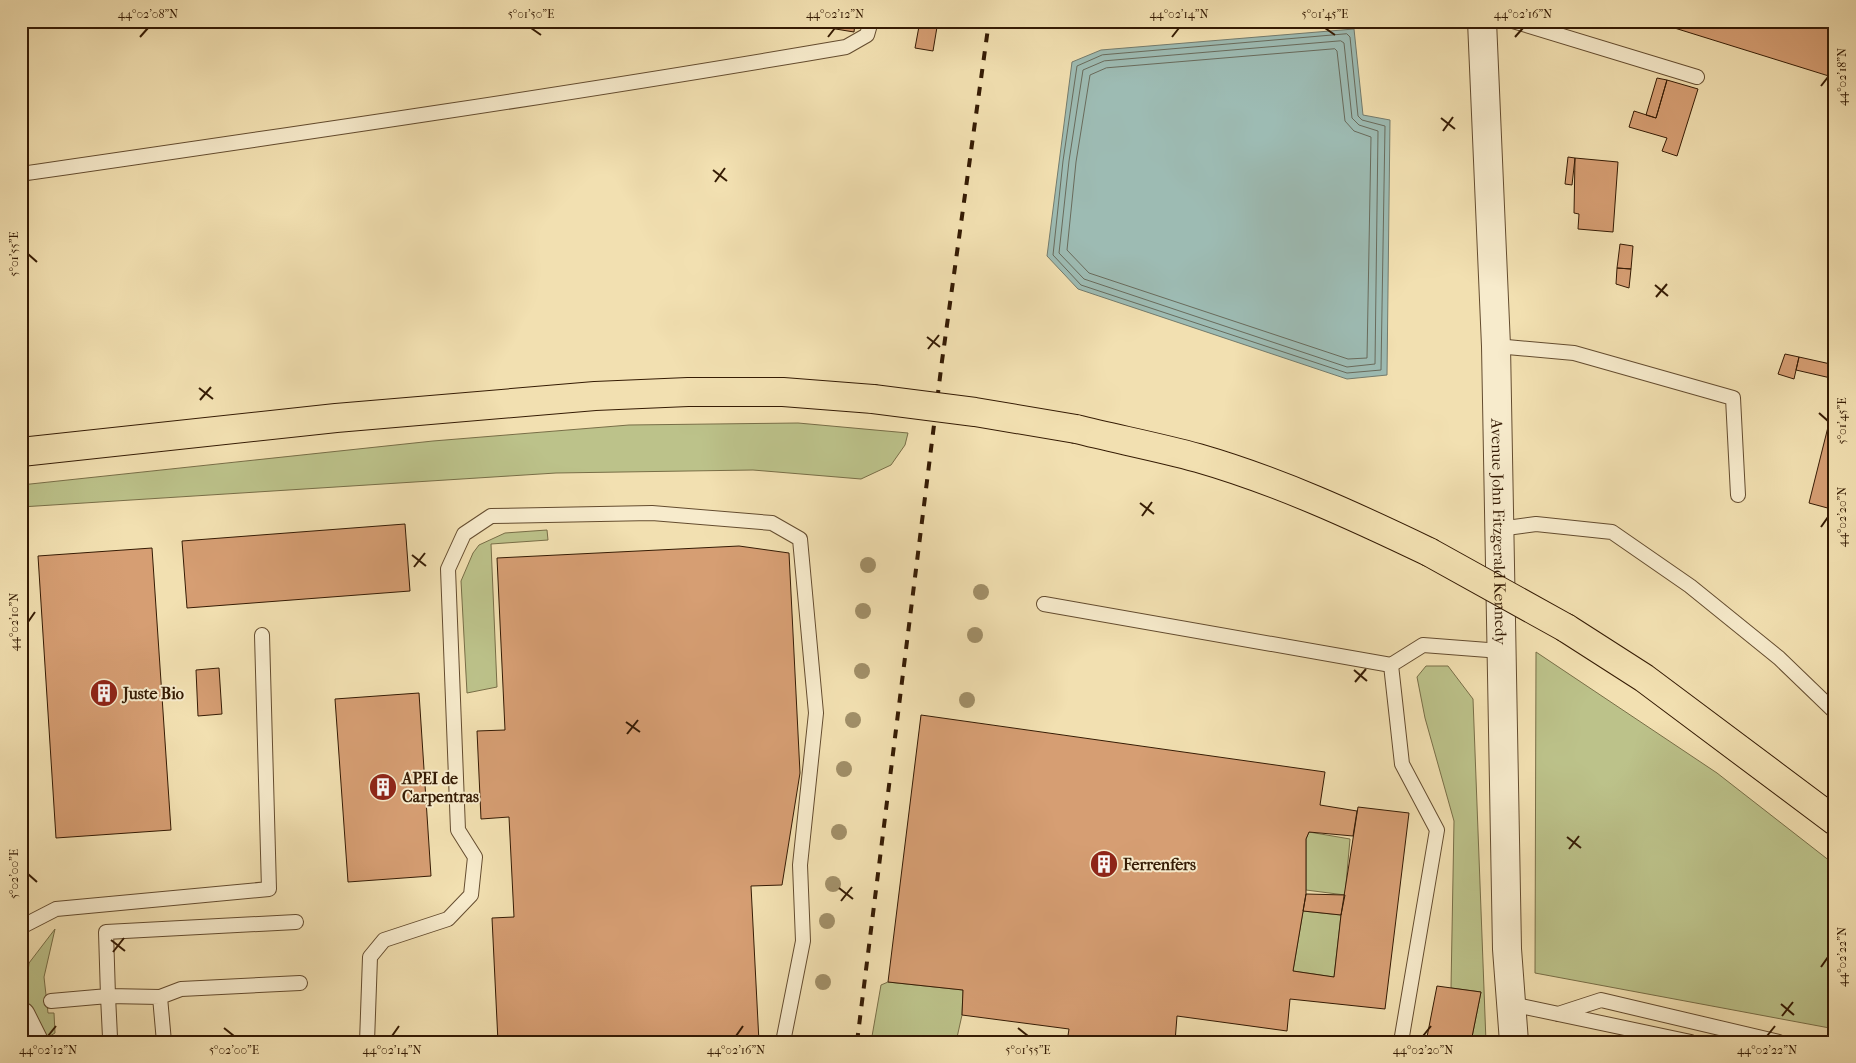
<svg xmlns="http://www.w3.org/2000/svg" width="1856" height="1063" viewBox="0 0 1856 1063" font-family="'IM FELL French Canon',serif">
  <style>
    .green { fill: #bcc28a; stroke: #786e47 }
    .water { fill: #9dbbb3; stroke: #737b6d }
    .lines { fill: none; stroke-linecap: round; stroke-linejoin: round }
    .shore { stroke: #696b5c; stroke-width: 1 }
    .building { fill: #d69e73; stroke: #351b04 }
    .service-casing { stroke: #644c2f; stroke-width: 16 }
    .minor-casing { stroke: #644c2f; stroke-width: 30 }
    .primary-casing { stroke: #351b04; stroke-width: 30 }
    .service { stroke: #f7ebcc; stroke-width: 14 }
    .minor { stroke: #f7ebcc; stroke-width: 28 }
    .primary { stroke: #f2e0b1; stroke-width: 28 }
    .rail { stroke: #351b04; stroke-width: 4; stroke-dasharray: 9 9; stroke-linecap: butt }
    .primary-bridge-casing { stroke: #351b04; stroke-width: 30; stroke-linecap: butt }
    .primary-bridge { stroke: #f2e0b1; stroke-width: 28 }
    .tree { fill: #a18f68 }
    .ticks { fill: none; stroke: #351b04; stroke-width: 2 }
    .labels { text-anchor: middle; stroke-width: 4; stroke-linejoin: round; paint-order: stroke }
    .street-label { font-size: 16px; fill: #351b04; stroke: #f7ebcc }
    .poi-label { font-size: 16px; font-weight: bold; fill: #351b04; stroke: #f7ebcc; text-anchor: start }
    .neatline { fill: none; stroke: #351b04; stroke-width: 2 }
    .ticks-label { font-size: 12px; text-anchor: middle; fill: #351b04 }
  </style>
  <rect width="100%" height="100%" fill="#f2e0b1"/>
  <filter id="stains"><feTurbulence type="fractalNoise" baseFrequency=".004" numOctaves="4"/><feColorMatrix values="0 0 0 0 .2 0 0 0 0 .09 0 0 0 0 .02 0 0 0 .5 -.17"/></filter>
  <radialGradient id="worn" r=".72"><stop offset=".6" stop-color="#630" stop-opacity="0"/><stop offset="1" stop-color="#630" stop-opacity=".3"/></radialGradient>
  <path class="green" d="M798,423L908,433L905,445L891,465L861,479L753,470L556,473L21,507V485L433,441L629,425Z
    M547,530L548,540L491,544L497,687L467,693L461,581L473,553L479,545L505,533Z
    M1536,652L1717,773L1835,865V1029L1535,973Z
    M1426,666H1448L1473,699L1486,1042H1471L1481,992L1451,988L1454,821L1425,718L1417,677Z
    M1309,832L1350,839L1345,895L1306,890V839Z
    M1303,911L1341,915L1334,977L1293,971Z
    M55,929L44,977L48,1013H54L55,1033L45,1039L25,999L29,963Z
    M888,982L963,990L962,1015L956,1042L897,1037V1042H871L881,985Z"/>
  <path class="water" d="M1354,29L1363,115L1390,120L1387,375L1347,379L1078,289L1047,256L1072,62L1101,50Z"/>
  <g class="lines">
    <path class="shore" d="M1347,34L1350,37L1358,116L1362,120L1385,126L1381,370L1347,373L1081,285L1053,255L1063,161L1077,66L1102,55Z
      M1341,41L1344,43L1352,118L1359,125L1378,131L1375,364L1347,367L1084,279L1059,253L1069,161L1083,70L1104,61Z
      M1335,49L1337,51L1345,121L1354,131L1371,137L1367,358L1348,359L1089,273L1067,250L1076,162L1090,75L1106,68Z"/>
  </g>
  <path class="building" d="M805,21H861V24L855,23L854,32L805,24Z
    M920,21H938L933,51L915,48Z
    M1652,21H1835V68L1832,77Z
    M1657,78L1667,80L1656,118L1646,115Z
    M1667,80L1698,89L1677,156L1662,151L1667,138L1629,127L1634,111L1656,118Z
    M1568,157L1575,158L1572,185L1565,184Z
    M1575,158L1618,162L1613,232L1578,229L1579,214L1574,213Z
    M1620,244L1633,246L1631,269L1617,268Z
    M1617,268L1631,269L1629,288L1616,284Z
    M1785,354L1799,357L1794,379L1778,374Z
    M1799,357L1835,365V379L1796,370Z
    M1835,399V510L1809,503Z
    M405,524L410,591L187,608L182,541Z
    M739,546L789,553L800,773L782,885L751,886L759,1042H498L492,918L514,917L509,817L481,819L477,731L505,730L497,558Z
    M152,548L171,830L56,838L38,556Z
    M219,668L222,714L198,716L196,670Z
    M419,693L431,876L348,882L335,699Z
    M921,715L1325,772L1320,805L1357,811L1353,836L1309,832L1306,839V894L1293,971L1334,977L1341,915L1358,807L1409,813L1385,1009L1290,999L1287,1031L1177,1016L1175,1042H1067L1069,1029L962,1015L963,990L888,982Z
    M1306,894L1345,895L1341,915L1303,911Z
    M1437,986L1481,992L1471,1042H1426Z"/>
  <g class="lines">
    <defs>
      <path id="service" d="M1513,21L1697,77
        M21,174C296,134 572,94 846,47L867,35L871,21
        M1496,346L1574,353L1733,398L1738,495
        M1499,529L1536,524L1612,532L1690,586L1779,658L1835,712
        M1044,604L1391,665L1423,645L1501,651
        M1391,665L1402,764L1437,830L1401,1042
        M21,927L56,909L269,889L262,635
        M160,997L108,996L106,932L296,922
        M51,1001L108,996L110,1037
        M1511,1004L1691,1042
        M1558,1014L1601,1000L1779,1042
        M164,1042L160,997L181,989L300,983
        M367,1042L370,957L384,940L448,919L471,895L475,857L458,830L448,569L464,534L491,516L652,513L772,523L800,539L816,713L800,865L803,941L783,1042"/>
      <g id="minor">
        <path id="s1" d="M1482,21L1496,346L1507,949L1514,1042"/>
        <path d="M21,1016L34,1042"/>
      </g>
      <path id="primary" d="M1076,429C1116,439 1158,447 1198,458C1278,481 1354,516 1429,552
        M21,452L336,418L595,396L688,392H783L873,399
        M1566,628L1644,678L1835,821"/>
    </defs>
    <use href="#service" class="service-casing"/>
    <use href="#minor" class="minor-casing"/>
    <use href="#primary" class="primary-casing"/>
    <use href="#service" class="service"/>
    <use href="#minor" class="minor"/>
    <use href="#primary" class="primary"/>
    <path class="rail" d="M857,1042L942,361L989,21"/>
    <defs>
      <path id="primary-bridge" d="M873,399L975,412L1076,429
        M1429,552L1566,628"/>
    </defs>
    <use href="#primary-bridge" class="primary-bridge-casing"/>
    <use href="#primary-bridge" class="primary-bridge"/>
  </g>
  <g class="tree">
    <circle cx="868" cy="565" r="8"/>
    <circle cx="981" cy="592" r="8"/>
    <circle cx="863" cy="611" r="8"/>
    <circle cx="975" cy="635" r="8"/>
    <circle cx="862" cy="671" r="8"/>
    <circle cx="967" cy="700" r="8"/>
    <circle cx="853" cy="720" r="8"/>
    <circle cx="844" cy="769" r="8"/>
    <circle cx="839" cy="832" r="8"/>
    <circle cx="833" cy="884" r="8"/>
    <circle cx="827" cy="921" r="8"/>
    <circle cx="823" cy="982" r="8"/>
  </g>
  <path class="ticks" d="M531,28L541,35M1325,28L1335,35M140,37L148,28M828,37L835,28M1172,37L1179,28M1515,37L1523,28M1821,86L1828,77M1441,118L1455,129M1443,131L1453,117M713,170L727,181M715,182L725,168M28,254L37,262M1655,285L1668,296M1656,297L1667,284M927,337L940,347M928,349L939,335M199,388L213,399M200,400L211,387M1819,413L1828,421M1140,503L1154,514M1142,516L1152,502M1821,527L1828,517M412,555L426,566M414,567L425,553M28,622L35,612M1354,670L1367,681M1355,682L1366,669M626,722L640,732M627,734L638,720M1567,837L1581,848M1569,849L1579,836M28,874L37,882M839,888L853,899M841,901L852,887M111,940L125,951M113,952L124,938M1821,967L1828,957M1781,1004L1794,1015M1782,1016L1793,1002M224,1028L234,1036M1018,1028L1028,1036M48,1036L56,1026M392,1036L399,1026M736,1036L743,1026M1423,1036L1431,1026M1767,1036L1775,1026"/>
  <defs>
    <symbol id="building-disc" viewBox="-11 -11 22 22"><circle r="9.5" fill="#8f2418" stroke="#f7ebcc"/><path d="M-4-6H4V6H1V3H-1V6H-4ZM-2.5-4.3h1.7v1.8h-1.7ZM.8-4.3h1.7v1.8H.8ZM-2.5-1h1.7V.8h-1.7ZM.8-1h1.7V.8H.8Z" fill="#fff"/></symbol>
  </defs>
  <g fill-rule="evenodd">
    <use href="#building-disc" x="88" y="677" width="32" height="32"/>
    <use href="#building-disc" x="367" y="771" width="32" height="32"/>
    <use href="#building-disc" x="1088" y="848" width="32" height="32"/>
  </g>
  <g class="labels">
    <g class="street-label">
      <text dy="6" stroke="none"><textPath href="#s1" startOffset="511">Avenue John Fitzgerald Kennedy</textPath></text>
    </g>
    <g class="poi-label">
      <text x="123" y="699">Juste Bio</text>
      <text x="402" y="784">APEI de<tspan x="402" dy="18">Carpentras</tspan></text>
      <text x="1123" y="870">Ferrenfers</text>
    </g>
  </g>
  <rect width="1856" height="1063" fill="none" stroke="#f2e0b1" stroke-width="55"/>
  <rect x="28" y="28" width="1800" height="1008" class="neatline"/>
  <g class="ticks-label">
    <text x="148" y="18">44°02'08"N</text>
    <text x="531" y="18">5°01'50"E</text>
    <text x="835" y="18">44°02'12"N</text>
    <text x="1179" y="18">44°02'14"N</text>
    <text x="1325" y="18">5°01'45"E</text>
    <text x="1523" y="18">44°02'16"N</text>
    <text transform="translate(1842 77) rotate(-90)" y="4">44°02'18"N</text>
    <text transform="translate(14 254) rotate(-90)" y="4">5°01'55"E</text>
    <text transform="translate(1842 421) rotate(-90)" y="4">5°01'45"E</text>
    <text transform="translate(1842 517) rotate(-90)" y="4">44°02'20"N</text>
    <text transform="translate(14 622) rotate(-90)" y="4">44°02'10"N</text>
    <text transform="translate(14 874) rotate(-90)" y="4">5°02'00"E</text>
    <text transform="translate(1842 957) rotate(-90)" y="4">44°02'22"N</text>
    <text x="48" y="1054">44°02'12"N</text>
    <text x="234" y="1054">5°02'00"E</text>
    <text x="392" y="1054">44°02'14"N</text>
    <text x="736" y="1054">44°02'16"N</text>
    <text x="1028" y="1054">5°01'55"E</text>
    <text x="1423" y="1054">44°02'20"N</text>
    <text x="1767" y="1054">44°02'22"N</text>
  </g>
  <rect width="100%" height="100%" filter="url(#stains)"/>
  <rect width="100%" height="100%" fill="url(#worn)"/>
</svg>
